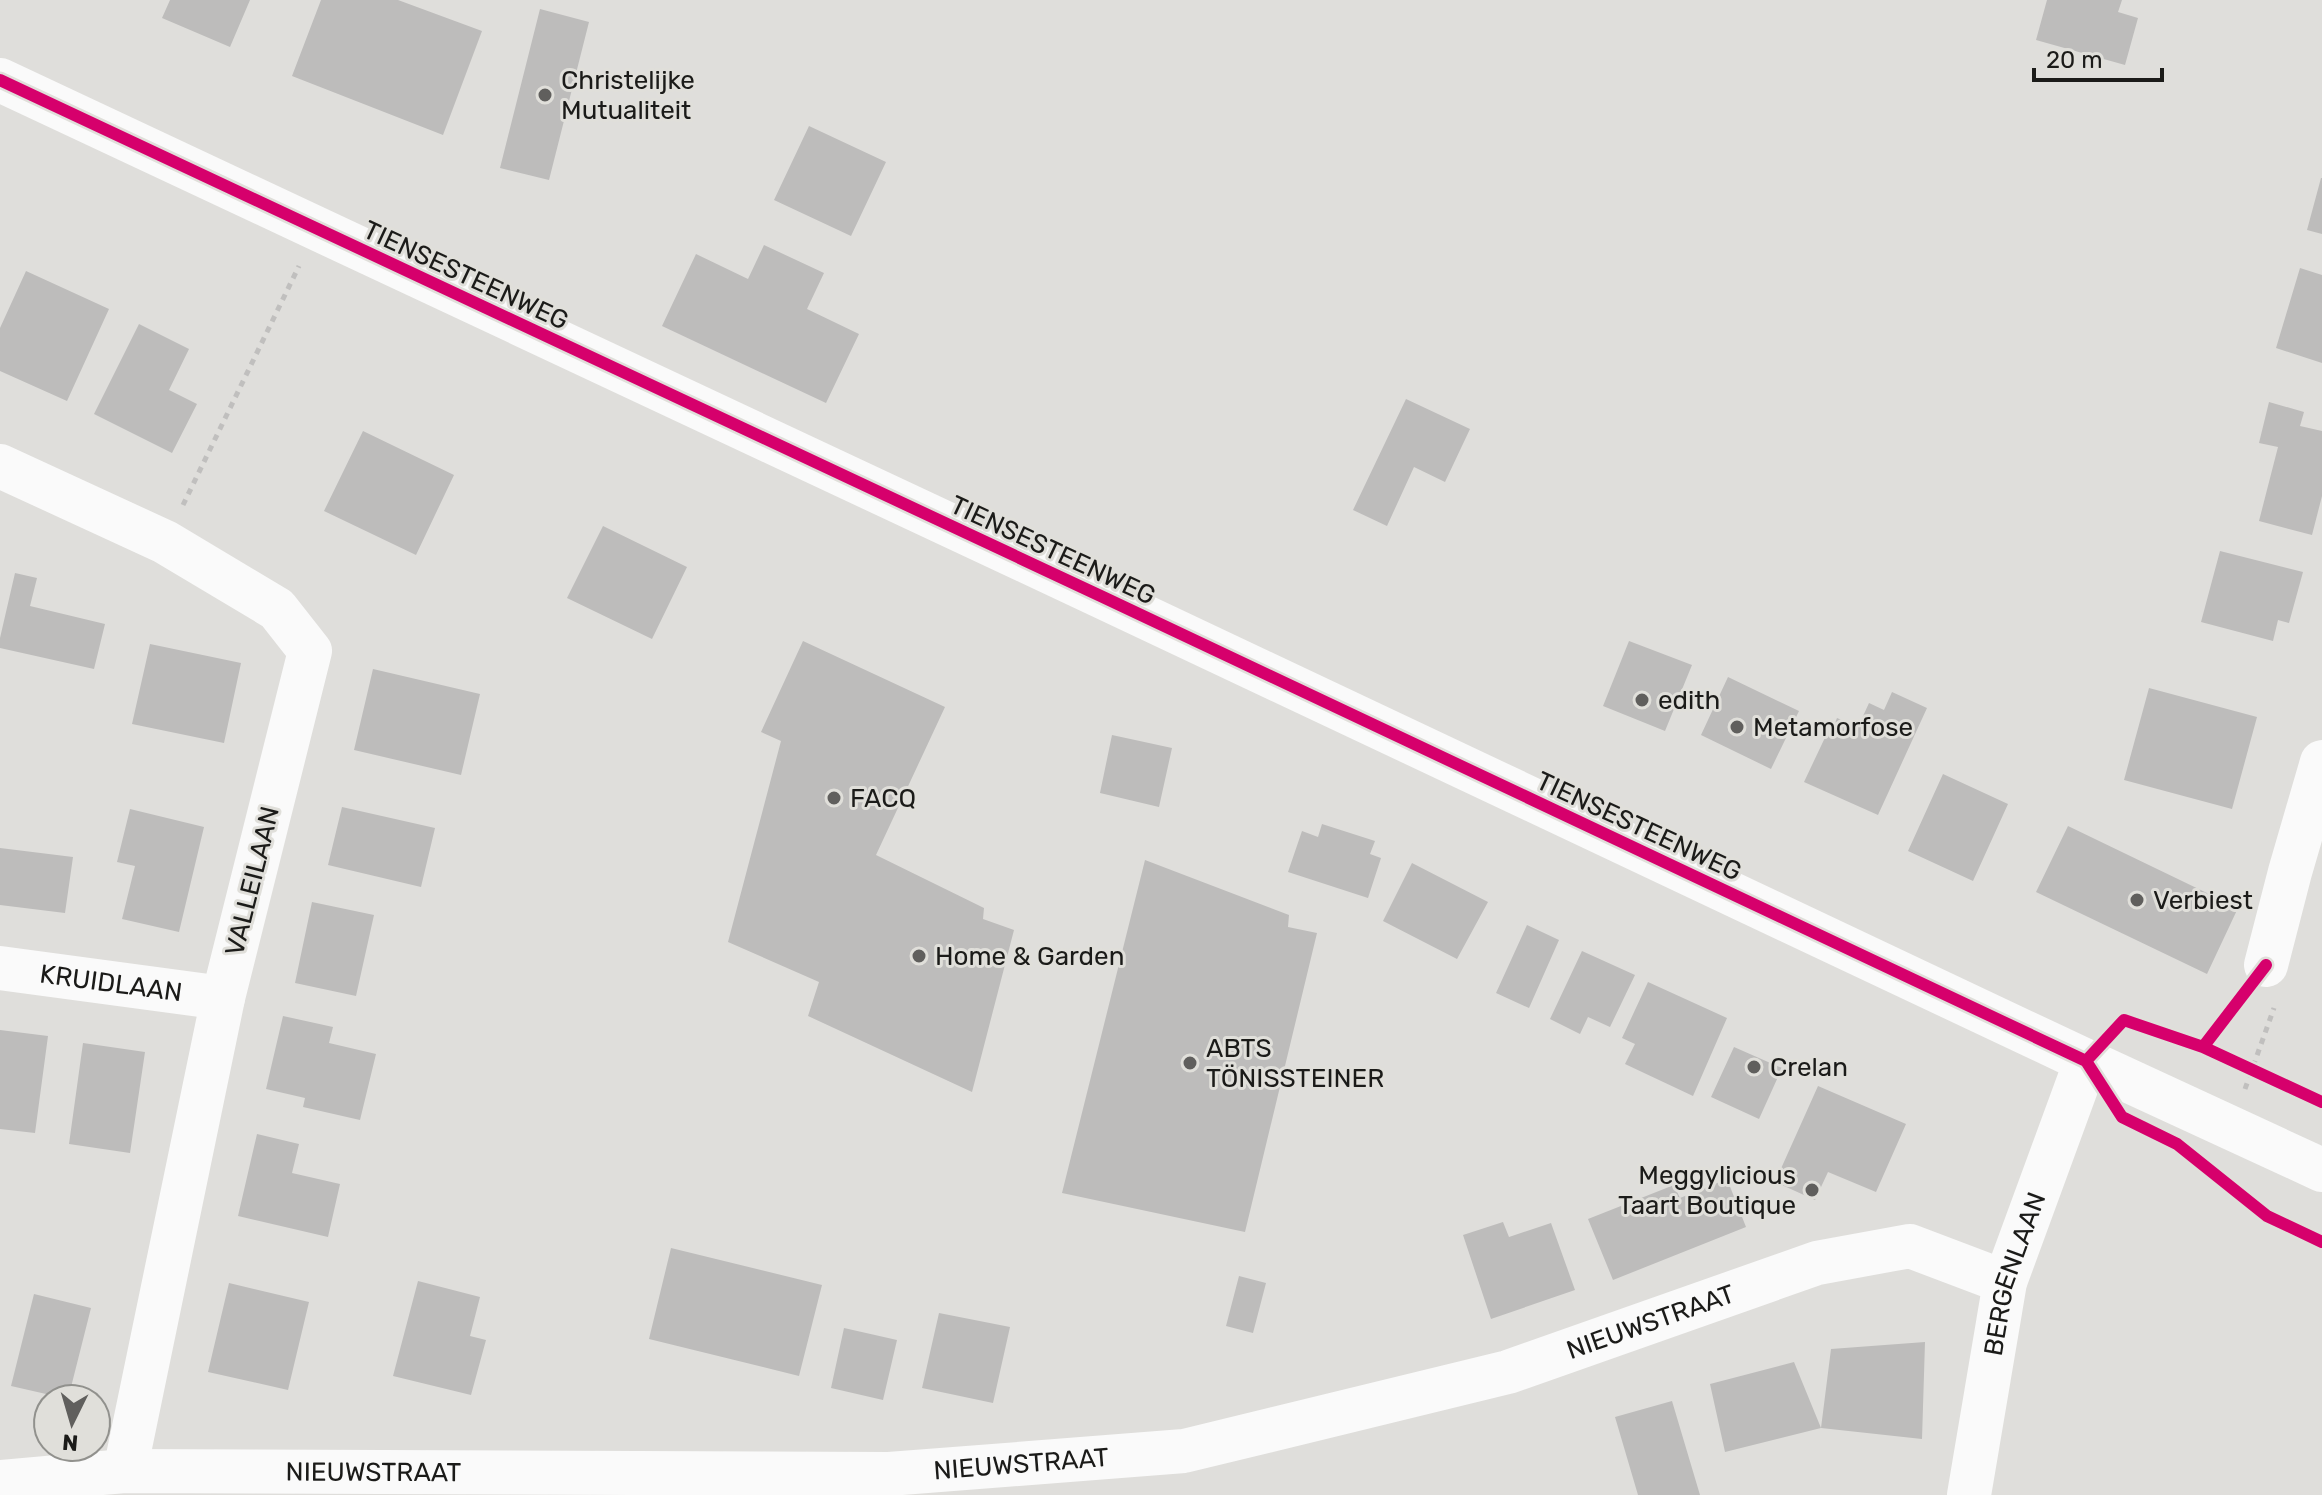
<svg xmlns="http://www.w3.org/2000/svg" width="2322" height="1495" viewBox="0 0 2322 1495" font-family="Rubik,sans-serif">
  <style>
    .building { fill: #bdbcbb }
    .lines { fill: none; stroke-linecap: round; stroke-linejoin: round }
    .path { stroke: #c0bfbe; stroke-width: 5; stroke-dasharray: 6 6; stroke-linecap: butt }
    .minor { stroke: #fafafa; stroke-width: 44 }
    .primary { stroke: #fafafa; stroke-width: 44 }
    .cycleway-casing { stroke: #e0dfda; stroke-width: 17 }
    .cycleway { stroke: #d6006c; stroke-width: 12 }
    .poi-dot { fill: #605f5d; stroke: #e0dfda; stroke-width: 3 }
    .labels { text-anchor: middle; stroke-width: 6; stroke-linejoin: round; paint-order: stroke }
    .poi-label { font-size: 26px; fill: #1b1b19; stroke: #e0dfda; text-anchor: start }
    .street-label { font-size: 26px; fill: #1b1b19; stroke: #e0dfda }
  </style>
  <rect width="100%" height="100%" fill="#dfdedb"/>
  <path class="building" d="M170,0H250L230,47L162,18Z
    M321,0H398L482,31L443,135L292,76Z
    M2047,0H2122L2118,12L2138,18L2125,65L2036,40Z
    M540,9L589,22L549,180L500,168Z
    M809,126L886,162L851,236L774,200Z
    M2321,178H2322V234L2307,230Z
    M764,245L824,273L807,309L859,334L826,403L662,326L696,254L748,279Z
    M2300,268L2322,275V363L2276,348Z
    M26,271L109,309L67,401L0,371V328Z
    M139,324L189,349L169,390L197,404L172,453L94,414Z
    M1406,399L1470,429L1445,482L1414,467L1387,526L1353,510Z
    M2269,402L2304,412L2300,426L2322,431V496L2312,535L2259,521L2278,447L2259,443Z
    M363,431L454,475L416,555L324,511Z
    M603,526L687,567L652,639L567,598Z
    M2220,551L2303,572L2289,623L2278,620L2273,641L2201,622Z
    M15,573L37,578L30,606L105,624L94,669L0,648V638Z
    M803,641L945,707L876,855L984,908L983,919L1014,930L972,1092L808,1016L819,982L728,942L781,741L761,732Z
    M1629,641L1692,665L1665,731L1603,706Z
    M150,644L241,663L224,743L132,724Z
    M373,669L480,694L461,775L354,750Z
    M1728,677L1799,711L1771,769L1701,735Z
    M2149,688L2257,717L2232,809L2124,780Z
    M1892,692L1927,708L1878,815L1804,782L1830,727L1833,728L1837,718L1858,727L1869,703L1884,710Z
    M1112,735L1172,748L1159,807L1100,793Z
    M1943,774L2008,804L1973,881L1908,851Z
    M342,807L435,828L421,887L328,865Z
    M130,809L204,827L179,932L122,919L135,866L117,862Z
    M1322,824L1375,841L1370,854L1381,858L1368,898L1288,872L1302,831L1318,837Z
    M2068,826L2238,908L2207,974L2036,892Z
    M0,848L73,857L65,913L0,905Z
    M1145,860L1289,915L1288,927L1317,933L1245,1232L1062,1193Z
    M1412,863L1488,902L1457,959L1383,921Z
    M312,902L374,915L356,996L295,983Z
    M1527,925L1559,940L1529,1008L1496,993Z
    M1582,951L1635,975L1610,1027L1588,1017L1580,1034L1550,1019Z
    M1648,982L1727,1018L1693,1096L1625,1064L1635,1044L1622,1038Z
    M283,1016L333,1027L329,1043L376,1054L360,1120L303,1107L305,1098L266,1089Z
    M0,1030L48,1036L35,1133L0,1129Z
    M83,1043L145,1052L130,1153L69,1144Z
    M1734,1047L1782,1068L1759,1119L1711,1097Z
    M1818,1086L1906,1124L1876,1192L1828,1172L1815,1200L1775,1182Z
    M257,1134L299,1144L292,1173L340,1184L328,1237L238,1216Z
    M1727,1179L1746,1227L1613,1280L1588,1219L1674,1185L1680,1198Z
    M1503,1222L1509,1237L1551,1223L1575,1290L1491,1319L1463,1235Z
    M671,1248L822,1285L799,1376L649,1339Z
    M1239,1276L1266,1283L1253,1333L1226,1326Z
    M418,1281L480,1297L470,1336L486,1340L471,1395L393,1376Z
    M229,1283L309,1302L288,1390L208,1372Z
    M34,1294L91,1308L68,1399L11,1386Z
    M939,1313L1010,1327L993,1403L922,1388Z
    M844,1328L897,1340L883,1400L831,1388Z
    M1925,1342L1922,1439L1821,1428L1831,1349Z
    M1794,1362L1821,1428L1725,1452L1710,1384Z
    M1672,1401L1700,1495H1638L1615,1417Z"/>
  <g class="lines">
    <path class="path" d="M183,505L299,266
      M2245,1089L2274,1008
      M2267,1216L2274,1209"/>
    <g class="minor">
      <path d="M0,466L165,542L277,609L310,651L223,998L125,1471"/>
      <path d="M2266,965L2290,872L2322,762"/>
      <path id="s1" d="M0,968L223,998"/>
      <path id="s2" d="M0,1482L125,1471L889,1474L1184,1451L1508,1372L1817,1263L1910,1246L2005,1282"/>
      <path id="s3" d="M1969,1495L2005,1282L2086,1061"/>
    </g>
    <path class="primary" d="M0,80L1105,598L2086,1061L2322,1170"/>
    <defs>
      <path id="cycleway" d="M0,80L1105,598L2086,1061L2122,1117L2177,1144L2267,1216L2322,1242
        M2203,1047L2266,965
        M2086,1061L2124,1020L2203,1047L2322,1102"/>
    </defs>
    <use href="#cycleway" class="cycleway-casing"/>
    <use href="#cycleway" class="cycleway"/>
  </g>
  <g class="poi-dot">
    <circle cx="545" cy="95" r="8"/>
    <circle cx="1642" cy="700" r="8"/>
    <circle cx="1737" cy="727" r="8"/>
    <circle cx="834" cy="798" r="8"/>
    <circle cx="2137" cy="900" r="8"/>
    <circle cx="919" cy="956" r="8"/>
    <circle cx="1190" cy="1063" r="8"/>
    <circle cx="1754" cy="1067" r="8"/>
    <circle cx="1812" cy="1190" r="8"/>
  </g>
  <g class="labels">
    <g class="poi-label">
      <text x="561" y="89">Christelijke<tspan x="561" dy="30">Mutualiteit</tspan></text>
      <text x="1658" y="709">edith</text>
      <text x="1753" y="736">Metamorfose</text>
      <text x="850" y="807">FACQ</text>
      <text x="2153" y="909">Verbiest</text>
      <text x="935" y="965">Home &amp; Garden</text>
      <text x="1206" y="1057">ABTS<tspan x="1206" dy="30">TÖNISSTEINER</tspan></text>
      <text x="1770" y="1076">Crelan</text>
      <text x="1796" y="1184" text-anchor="end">Meggylicious<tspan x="1796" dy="30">Taart Boutique</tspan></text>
    </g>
    <g class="street-label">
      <text transform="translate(466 275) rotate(25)" y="9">TIENSESTEENWEG</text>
      <text transform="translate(1053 550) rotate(25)" y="9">TIENSESTEENWEG</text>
      <text transform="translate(1639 826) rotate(25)" y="9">TIENSESTEENWEG</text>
      <text transform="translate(252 881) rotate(-76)" y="9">VALLEILAAN</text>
      <text dy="9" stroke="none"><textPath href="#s1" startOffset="112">KRUIDLAAN</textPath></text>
      <text dy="9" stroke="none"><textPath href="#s3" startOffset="226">BERGENLAAN</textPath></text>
      <text dy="9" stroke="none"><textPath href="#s2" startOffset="1670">NIEUWSTRAAT</textPath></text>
      <text dy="9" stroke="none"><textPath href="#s2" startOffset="1022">NIEUWSTRAAT</textPath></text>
      <text dy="9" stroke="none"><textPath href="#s2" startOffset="374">NIEUWSTRAAT</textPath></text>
    </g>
  </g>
  <g transform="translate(72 1423) rotate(185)"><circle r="38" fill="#e0dfda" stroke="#91918d" stroke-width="2"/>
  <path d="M0-6L14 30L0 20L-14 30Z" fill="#605f5d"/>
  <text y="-12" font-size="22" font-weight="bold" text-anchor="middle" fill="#1b1b19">N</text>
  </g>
  <path d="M2034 68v12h128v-12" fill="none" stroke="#1b1b19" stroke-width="4"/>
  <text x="2046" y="68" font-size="24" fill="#1b1b19" stroke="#e0dfda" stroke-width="6" paint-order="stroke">20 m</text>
</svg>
